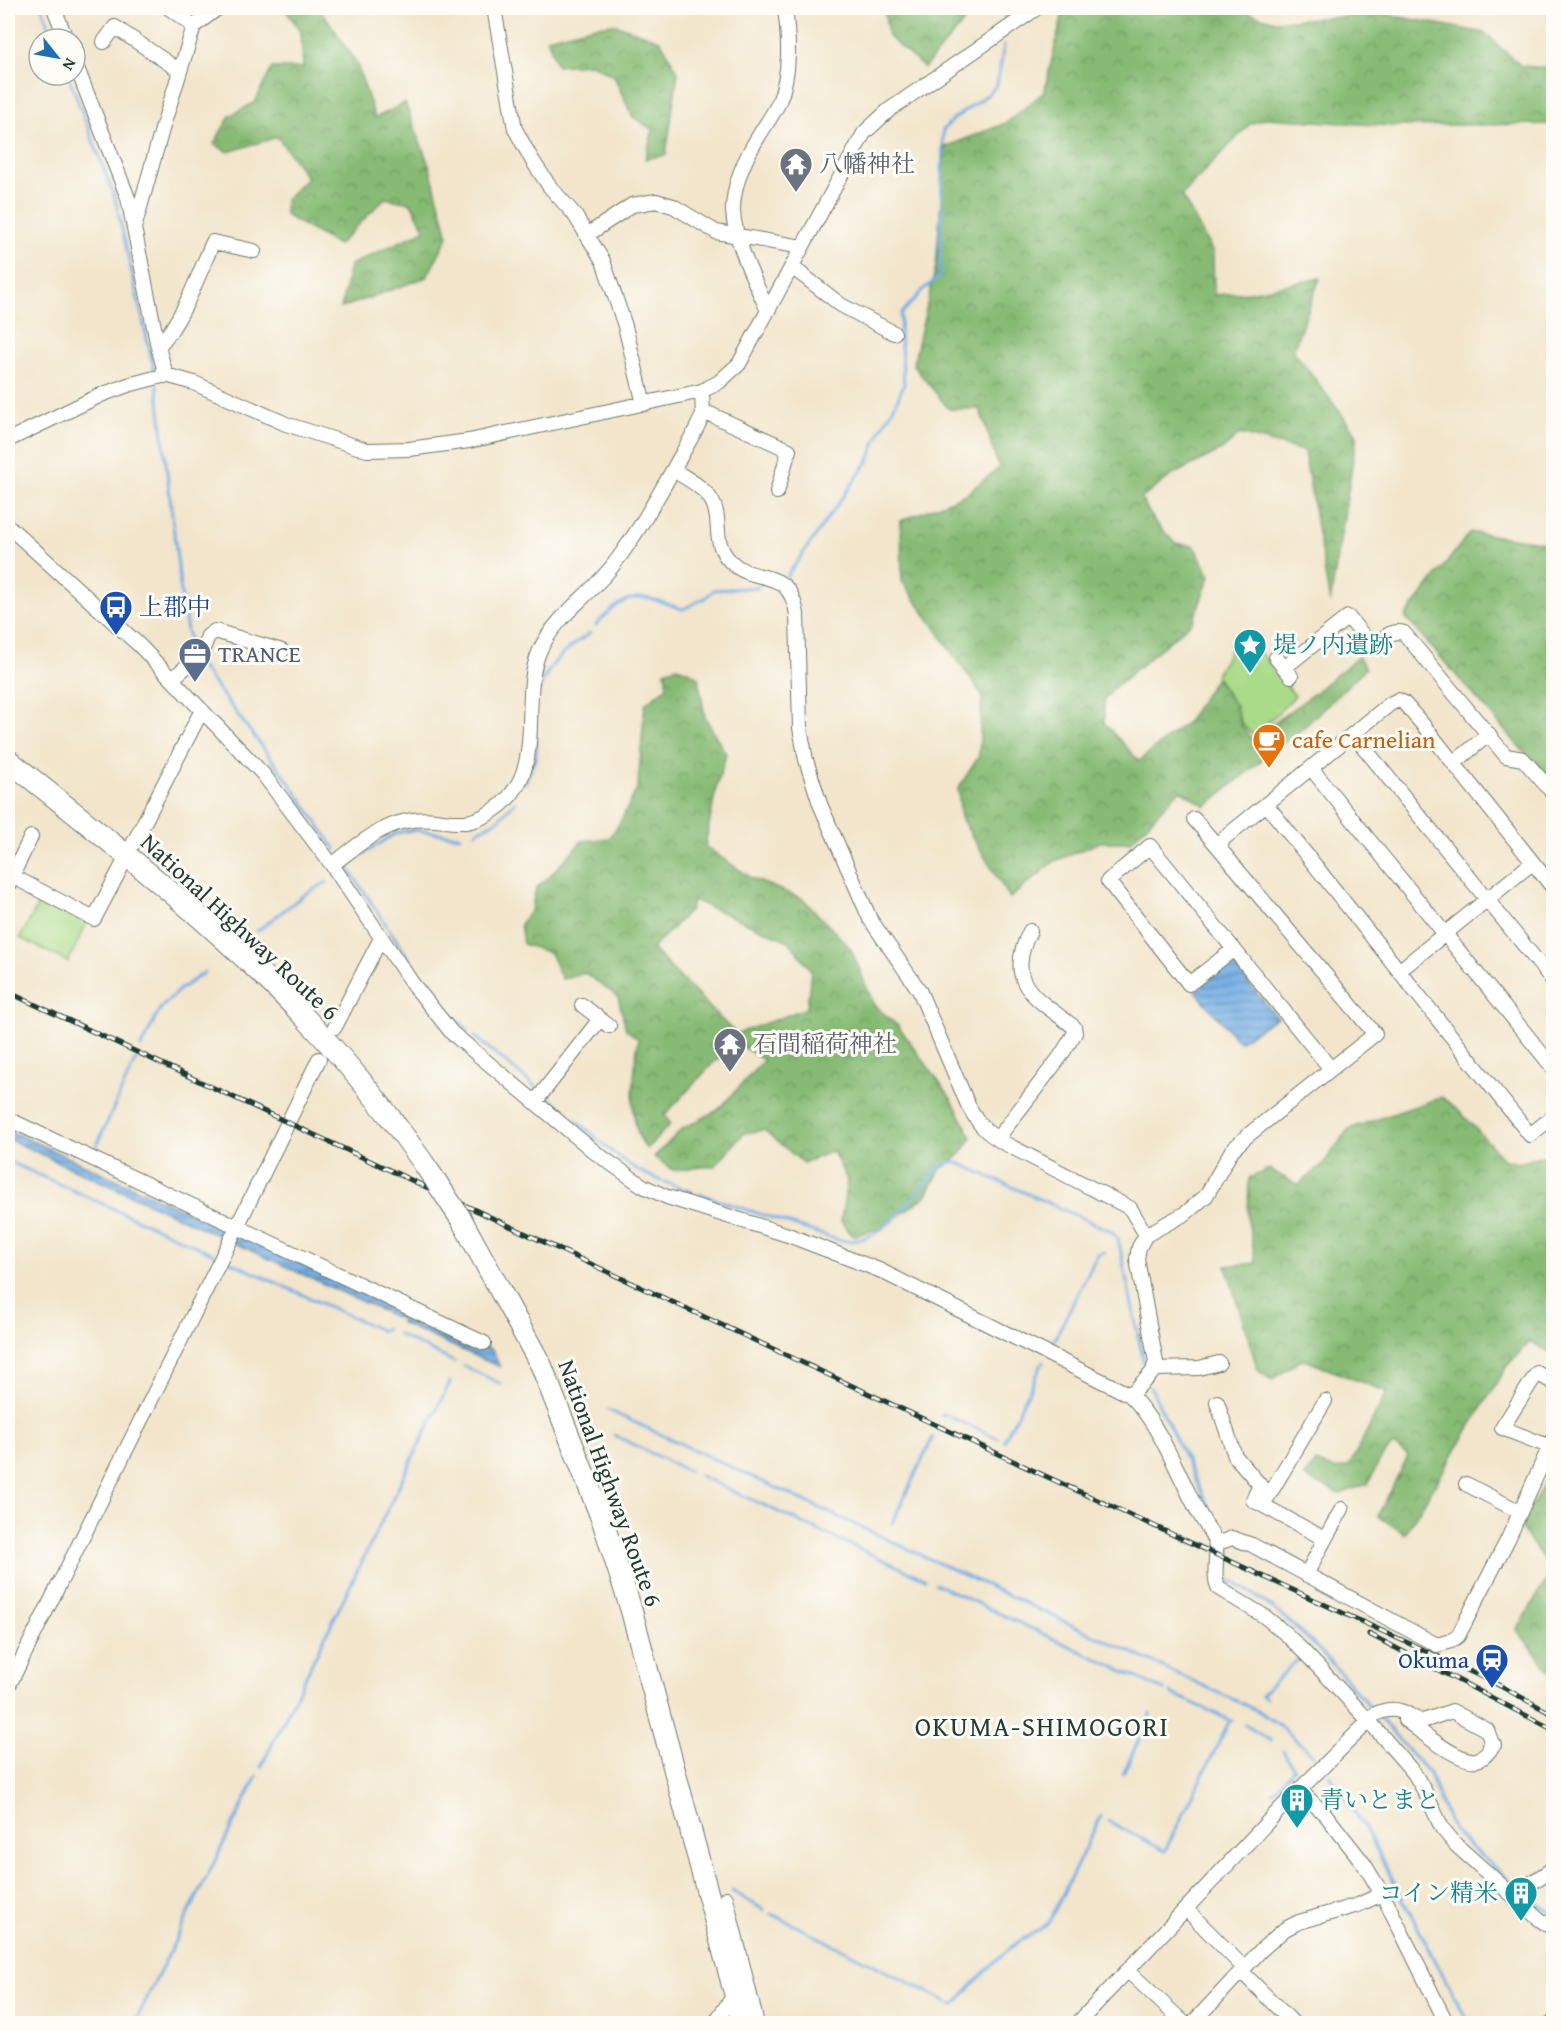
<svg xmlns="http://www.w3.org/2000/svg" width="1561" height="2031" viewBox="0 0 1561 2031" font-family="'Gentium Book Plus','Noto Serif JP',serif">
  <style>
    .green { fill: #aadb89; stroke: #648c5e; stroke-width: 1.5 }
    .forest { fill: url(#forest-crowns); stroke: #537c54; stroke-width: 1.5; fill-rule: evenodd }
    .water { fill: url(#water-rules); stroke: #4a768c; stroke-width: 1.5 }
    .lines { fill: none; stroke-linecap: round; stroke-linejoin: round }
    .stream { stroke: #75aee5; stroke-width: 3 }
    .minor-casing { stroke: #697869; stroke-width: 16 }
    .highway-casing { stroke: #697869; stroke-width: 23 }
    .minor { stroke: #fff; stroke-width: 14 }
    .highway { stroke: #fff; stroke-width: 21 }
    .rail-casing { stroke: #1f3d34; stroke-width: 5 }
    .rail { stroke: #fdfcf7; stroke-width: 3; stroke-dasharray: 9; stroke-linecap: butt }
    .highway-bridge-casing { stroke: #697869; stroke-width: 23; stroke-linecap: butt }
    .highway-bridge { stroke: #fff; stroke-width: 21 }
    .labels { text-anchor: middle; stroke-width: 6; stroke-linejoin: round; paint-order: stroke }
    .worship-label { font-size: 24px; fill: #5b616d; stroke: #fdfcf7; text-anchor: start }
    .transit-label { font-size: 24px; fill: #164399; stroke: #fdfcf7; text-anchor: start }
    .culture-label { font-size: 24px; fill: #0d838f; stroke: #fdfcf7; text-anchor: start }
    .service-label { font-size: 24px; fill: #4e5e75; stroke: #fdfcf7; text-anchor: start }
    .food-label { font-size: 24px; fill: #c56008; stroke: #fdfcf7; text-anchor: start }
    .street-label { font-size: 24px; fill: #1f3d34; stroke: #fdfcf7 }
    .quarter-label { font-size: 27px; letter-spacing: 1.5px; fill: #1f3d34; stroke: #fdfcf7 }
  </style>
  <defs>
    <pattern id="forest-crowns" width="20" height="18" patternUnits="userSpaceOnUse" patternTransform="scale(1.5)"><rect width="20" height="18" fill="#87bb75"/><path d="M2 6a3 3 0 1 1 6 0M12 15a3 3 0 1 1 6 0" fill="none" stroke="#6e9961"/></pattern>
    <pattern id="water-rules" width="6" height="5" patternUnits="userSpaceOnUse" patternTransform="scale(1.5)"><rect width="6" height="5" fill="#75aee5"/><path d="M0 2.5h6" fill="none" stroke="#5f8fba"/></pattern>
  </defs>
  <rect width="100%" height="100%" fill="#fdfcf7"/>
  <filter id="ink" filterUnits="userSpaceOnUse"><feTurbulence type="fractalNoise" baseFrequency=".0167" numOctaves="2"/><feDisplacementMap in="SourceGraphic" scale="12" xChannelSelector="R" yChannelSelector="G"/><feConvolveMatrix kernelMatrix="1 2 1 2 8 2 1 2 1" color-interpolation-filters="sRGB"/></filter>
  <filter id="wash" filterUnits="userSpaceOnUse"><feTurbulence type="fractalNoise" baseFrequency=".008" numOctaves="4" result="noise"/><feDisplacementMap in="SourceGraphic" scale="24" xChannelSelector="R" yChannelSelector="G"/><feGaussianBlur stdDeviation="1.35" result="paint"/><feColorMatrix in="noise" values="0 0 0 0 0 0 0 0 0 0 0 0 0 0 0 0 0 1.4 0 .05"/><feComposite in="paint" operator="in"/></filter>
  <g filter="url(#wash)">
    <rect width="100%" height="100%" fill="#f2e5cb"/>
    <path class="green" d="M1244,632L1295,696L1254,736L1243,725L1216,675L1238,636Z
      M41,899L87,923L68,962L20,938Z"/>
    <path class="forest" d="M284,8H316L326,17L357,64L375,118L405,103L430,168L448,236L427,277L341,308L350,265L425,230L411,203L385,198L338,245L285,215V200L307,178L278,137L228,152L214,144L230,116L255,102L272,68H303L301,31Z
      M889,8H976L924,68L888,36L885,14Z
      M1120,8H1232L1275,21L1384,14L1485,33L1521,66L1553,68V124L1391,126L1266,118L1250,124L1182,195L1213,253L1214,295L1250,292L1320,278L1293,350L1357,435L1330,603L1304,451L1240,434L1223,449L1172,475L1141,499L1155,522L1175,543L1194,546L1210,576L1193,621L1114,688L1104,700V723L1139,761L1187,722L1216,678L1236,706L1241,725L1252,739L1308,698L1358,657L1366,668L1302,729L1268,755L1206,806L1180,790L1130,842H1100L1055,861L1010,898L961,818L958,789L979,756L982,695L902,581L901,521L966,494L999,468L980,409H949L913,365L936,266L945,147L1006,123L1044,92L1064,9Z
      M614,24L660,40L678,72L666,155L645,159L653,130L632,116L614,76L592,64L557,66L547,38L596,26Z
      M1470,532L1553,544V785L1405,617Z
      M677,667L688,671L698,677L705,717L726,754L716,789L705,846L753,879L803,899L851,949L874,1005L899,1027L952,1100L972,1138L961,1154L940,1170L926,1196L881,1228L853,1236L841,1221L847,1180L833,1151L803,1163L764,1130L744,1133L715,1166L673,1170L654,1157L682,1129L718,1110L764,1060L740,1045L713,1063L665,1115L670,1124L647,1149C625,1125 635,1069 638,1039L626,1029L618,997L585,973L562,979L550,953L523,944L520,924L531,911L536,888L547,879L582,841L609,838L619,824L638,787L645,704L667,687L665,671ZM693,900L789,941L811,970L807,1008L736,1034L652,949L691,909Z
      M1442,1097L1461,1113L1505,1160L1519,1163L1553,1153V1354L1530,1341L1507,1366L1405,1534L1378,1516L1408,1456L1393,1445L1381,1458L1368,1484L1340,1494L1304,1477L1316,1462L1335,1470L1349,1466L1387,1392L1302,1359L1272,1380L1258,1370L1226,1266L1256,1263L1248,1220L1249,1178L1269,1169L1298,1185L1323,1164L1349,1129Z
      M1553,1464L1554,1672L1551,1673L1517,1630L1552,1571L1521,1528Z"/>
    <path class="water" d="M1232,964L1277,1017L1239,1042L1195,991Z
      M8,1130L492,1350L500,1367L401,1323L402,1320L8,1139Z"/>
    <g class="lines">
      <path class="stream" d="M42,8L54,39
        M1004,20L1005,15L1016,8
        M68,75L115,198L154,370
        M157,384L181,593L187,631L193,653
        M787,576L869,460L880,431L896,403L904,384L900,332L901,314L924,289L940,276L943,130L955,118L987,95L997,85L1004,45
        M596,625C610,611 624,595 645,598C657,599 671,606 683,609L705,598L714,590L759,587
        M199,664L292,786L336,850
        M537,697C545,666 565,650 590,633
        M525,783L536,757L537,736
        M476,832L498,820L515,802
        M460,836L414,830L396,833L346,865L426,984L442,1004L468,1030
        M257,931L304,895L327,882
        M474,1036L538,1089
        M141,1047L160,1009L179,990L205,972
        M548,1097L568,1114
        M576,1120C596,1137 615,1157 638,1170C655,1180 673,1185 691,1191
        M93,1153L136,1059
        M8,1161L216,1255
        M700,1194L838,1240C885,1249 914,1191 944,1164L954,1162L963,1165L1109,1230L1118,1238L1145,1369
        M226,1260L376,1328L382,1331L386,1328
        M397,1334L454,1362
        M1050,1348L1098,1254L1105,1252
        M464,1366L501,1384
        M1151,1388L1223,1536
        M608,1410L1258,1711L1278,1724L1313,1755
        M942,1416L943,1414L998,1438
        M614,1435L688,1471
        M1004,1441L1043,1362
        M700,1476L925,1579
        M892,1523L933,1437
        M1228,1546L1231,1556
        M1225,1573L1224,1577C1286,1609 1329,1658 1373,1711
        M936,1584L1164,1690
        M1171,1693L1232,1721
        M1266,1698L1261,1695L1297,1660
        M1378,1716L1430,1775L1449,1823L1459,1837L1519,1888
        M1245,1725L1271,1741
        M261,1767L450,1382
        M1123,1774L1151,1714
        M1329,1775L1364,1826L1469,2024
        M1273,1792L1294,1769L1283,1751
        M1108,1821L1165,1851L1230,1720
        M732,1891L764,1910
        M1527,1894L1554,1915
        M772,1914L954,2005C973,1984 992,1963 1014,1945C1025,1936 1040,1932 1049,1922L1101,1816
        M134,2024L257,1776"/>
    </g>
  </g>
  <g filter="url(#ink)">
    <g class="lines">
      <defs>
        <path id="minor" d="M54,8L66,39
          M169,8L194,26
          M494,8L515,129L532,160L550,187L574,214L603,261L625,326L644,404
          M104,42L115,27L180,71
          M75,63L128,198L158,347L166,375
          M135,225L163,126L194,26L218,8
          M587,235L632,205L656,201L673,206L716,232L802,247
          M792,267L841,305L894,333
          M768,311C756,284 734,240 733,211C733,184 746,156 760,134C766,124 774,113 779,102C791,71 789,40 785,8
          M158,347C184,318 197,278 213,242L254,251
          M703,411L789,450L777,492
          M8,440L101,395L128,385L166,375L194,383L286,424L367,450L409,449L469,441L702,391L719,382L739,364L864,133L889,110L1037,8
          M673,470C686,478 704,487 712,501C723,521 711,542 730,561C756,587 788,564 797,614L800,728L806,760L820,804L870,919L919,990L968,1105C979,1125 985,1132 1004,1143L1130,1208L1146,1235
          M8,526L139,645L263,774L332,865L412,983L452,1033L596,1153L643,1186L667,1197L788,1235L879,1270L1130,1395C1159,1423 1178,1474 1197,1510C1203,1521 1211,1531 1215,1542C1219,1557 1212,1573 1218,1588L1264,1616L1286,1634L1306,1654L1369,1721L1414,1773L1424,1790L1442,1828L1456,1845L1539,1919L1554,1929
          M1276,658L1291,676
          M1284,668L1348,617L1373,647C1383,639 1390,629 1404,633L1506,756L1523,759L1554,794
          M172,679L201,654L208,636L215,631L282,651
          M1353,734L1554,982
          M1454,763L1489,734
          M1311,768L1554,1069
          M1266,804L1530,1135L1554,1116
          M1194,819L1220,849
          M133,844L202,710
          M332,865C354,848 378,827 406,821C445,813 462,837 501,805C548,765 518,699 540,650C557,614 591,595 614,564C645,523 669,476 695,431L703,415L702,391
          M12,876L31,837
          M8,886L12,876L94,919L123,864
          M1234,949L1189,984L1108,881L1150,846L1331,1069
          M1399,971L1532,863
          M582,1005L609,1026
          M335,1027L381,938
          M535,1102L600,1019
          M8,1119L484,1343
          M997,1139L1060,1057L1075,1033L1074,1027C1037,998 1003,985 1030,931
          M1155,1369L1199,1368L1219,1363
          M1130,1395L1152,1373L1156,1362L1137,1259L1139,1247L1146,1235L1186,1213L1206,1196L1232,1150L1247,1136L1375,1034L1220,849L1223,839L1390,704L1398,700L1404,703L1424,726L1554,889
          M1217,1402L1235,1456L1260,1485L1253,1500L1325,1539L1306,1575
          M1548,1446L1502,1428L1537,1373L1554,1383
          M1466,1484L1520,1512
          M1263,1505L1325,1401
          M1325,1539L1342,1509
          M1216,1544L1232,1538L1252,1545L1437,1645L1451,1641L1458,1636L1508,1539L1554,1437
          M8,1687L234,1233L319,1059
          M1405,1720C1420,1730 1458,1763 1476,1760C1484,1759 1489,1751 1494,1745
          M1299,1790L1325,1814L1364,1864L1384,1897L1447,2024
          M726,1898L757,2024
          M1516,1900L1525,1887L1554,1868
          M1186,1909L1244,1968
          M1128,1971L1185,2024
          M1241,1971L1294,2024
          M714,2024L735,1994
          M1077,2024L1278,1811L1369,1721C1374,1711 1390,1708 1400,1711C1409,1713 1414,1720 1423,1721L1452,1711L1487,1730L1491,1741L1489,1751
          M1192,2024L1261,1950L1285,1929L1299,1922L1358,1905L1382,1894
          M1550,2024L1554,2021"/>
        <path id="highway" d="M8,760C112,843 219,926 310,1023C356,1072 398,1125 435,1180
          M461,1219L541,1365L603,1522L631,1609L743,2024"/>
      </defs>
      <use href="#minor" class="minor-casing"/>
      <use href="#highway" class="highway-casing"/>
      <use href="#minor" class="minor"/>
      <use href="#highway" class="highway"/>
      <defs>
        <path id="rail" d="M8,992L1028,1468L1493,1682L1554,1715
          M1369,1634L1554,1730"/>
      </defs>
      <use href="#rail" class="rail-casing"/>
      <use href="#rail" class="rail"/>
      <defs>
        <path id="highway-bridge" d="M435,1180L461,1219"/>
      </defs>
      <use href="#highway-bridge" class="highway-bridge-casing"/>
      <use href="#highway-bridge" class="highway-bridge"/>
    </g>
  </g>
  <defs>
    <symbol id="temple-pin" viewBox="-11 -11 22 30"><path d="M0 17L-7.5 6A9.5 9.5 0 1 1 7.5 6Z" fill="#6b7280" stroke="#fdfcf7"/><path d="M0-6L5-2H3V0L6.5 2.5H4V6H1.5V3h-3V6H-4V2.5H-6.5L-3 0V-2H-5Z" fill="#fff"/></symbol>
    <symbol id="bus-pin" viewBox="-11 -11 22 30"><path d="M0 17L-7.5 6A9.5 9.5 0 1 1 7.5 6Z" fill="#1a4fb4" stroke="#fdfcf7"/><path d="M-5-6H5V4H4V6H2V4H-2V6H-4V4H-5ZM-3.5-4V0h7V-4ZM-3.5 1.2v1.5H-2V1.2ZM2 1.2v1.5H3.5V1.2Z" fill="#fff"/></symbol>
    <symbol id="sight-pin" viewBox="-11 -11 22 30"><path d="M0 17L-7.5 6A9.5 9.5 0 1 1 7.5 6Z" fill="#0f9aa8" stroke="#fdfcf7"/><path d="M0-6L1.8-2.2L6-1.7L2.9 1.2L3.7 5.4L0 3.3L-3.7 5.4L-2.9 1.2L-6-1.7L-1.8-2.2Z" fill="#fff"/></symbol>
    <symbol id="office-pin" viewBox="-11 -11 22 30"><path d="M0 17L-7.5 6A9.5 9.5 0 1 1 7.5 6Z" fill="#5c6f8a" stroke="#fdfcf7"/><path d="M-6-3h4V-5.5h4V-3h4V5H-6ZM-1-4.5V-3h2v-1.5ZM-6 0V1H6V0Z" fill="#fff"/></symbol>
    <symbol id="cafe-pin" viewBox="-11 -11 22 30"><path d="M0 17L-7.5 6A9.5 9.5 0 1 1 7.5 6Z" fill="#e8710a" stroke="#fdfcf7"/><path d="M-5.5-4.5H6V0H3Q3 3.5 0 3.5H-2.5Q-5.5 3.5-5.5 0ZM3-3.2v2h1.7v-2ZM-6 4.5H4V6H-6Z" fill="#fff"/></symbol>
    <symbol id="station-pin" viewBox="-11 -11 22 30"><path d="M0 17L-7.5 6A9.5 9.5 0 1 1 7.5 6Z" fill="#1a4fb4" stroke="#fdfcf7"/><path d="M-3-6H3Q5-6 5-4V2Q5 4 3 4L4.5 6H3L1.5 4h-3L-3 6H-4.5L-3 4Q-5 4-5 2V-4Q-5-6-3-6ZM-3.5-4v3h7v-3ZM-3.5 1v1.5H-2V1ZM2 1v1.5H3.5V1Z" fill="#fff"/></symbol>
    <symbol id="building-pin" viewBox="-11 -11 22 30"><path d="M0 17L-7.5 6A9.5 9.5 0 1 1 7.5 6Z" fill="#0f9aa8" stroke="#fdfcf7"/><path d="M-4-6H4V6H1V3H-1V6H-4ZM-2.5-4.3h1.7v1.8h-1.7ZM.8-4.3h1.7v1.8H.8ZM-2.5-1h1.7V.8h-1.7ZM.8-1h1.7V.8H.8Z" fill="#fff"/></symbol>
  </defs>
  <g fill-rule="evenodd">
    <use href="#temple-pin" x="777" y="145" width="38" height="52"/>
    <use href="#bus-pin" x="97" y="588" width="38" height="52"/>
    <use href="#sight-pin" x="1231" y="626" width="38" height="52"/>
    <use href="#office-pin" x="176" y="635" width="38" height="52"/>
    <use href="#cafe-pin" x="1250" y="721" width="38" height="52"/>
    <use href="#temple-pin" x="711" y="1025" width="38" height="52"/>
    <use href="#station-pin" x="1473" y="1641" width="38" height="52"/>
    <use href="#building-pin" x="1278" y="1781" width="38" height="52"/>
    <use href="#building-pin" x="1502" y="1874" width="38" height="52"/>
  </g>
  <g class="labels">
    <g class="worship-label">
      <text x="819" y="172">八幡神社</text>
      <text x="753" y="1052">石間稲荷神社</text>
    </g>
    <g class="transit-label">
      <text x="139" y="615">上郡中</text>
      <text x="1469" y="1668" text-anchor="end">Okuma</text>
    </g>
    <g class="culture-label">
      <text x="1273" y="653">堤ノ内遺跡</text>
      <text x="1320" y="1808">青いとまと</text>
      <text x="1498" y="1901" text-anchor="end">コイン精米</text>
    </g>
    <g class="service-label">
      <text x="218" y="662">TRANCE</text>
    </g>
    <g class="food-label">
      <text x="1292" y="748">cafe Carnelian</text>
    </g>
    <g class="street-label">
      <text transform="translate(240 927) rotate(43)" y="8">National Highway Route 6</text>
      <text transform="translate(610 1483) rotate(70)" y="8">National Highway Route 6</text>
    </g>
    <g class="quarter-label">
      <text x="1042" y="1736">OKUMA-SHIMOGORI</text>
    </g>
  </g>
  <rect width="1561" height="2031" fill="none" stroke="#fdfcf7" stroke-width="30"/>
  <g transform="translate(57 57) rotate(121)"><circle r="28" fill="#fdfcf7" stroke="#a4b0a9" stroke-width="1.5"/>
  <path d="M0-4.5L10 22L0 15L-10 22Z" fill="#1f6fb2"/>
  <text y="-9" font-size="16" font-weight="bold" text-anchor="middle" fill="#1f3d34">N</text>
  </g>
</svg>
